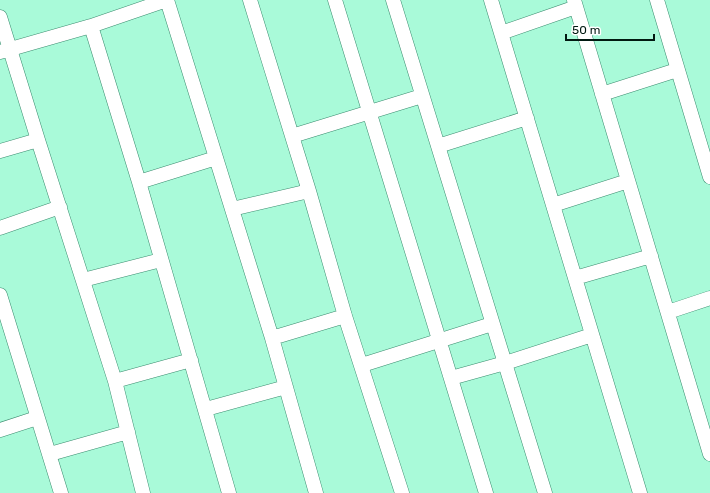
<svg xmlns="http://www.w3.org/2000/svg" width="710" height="493" viewBox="0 0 710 493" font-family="Rubik,sans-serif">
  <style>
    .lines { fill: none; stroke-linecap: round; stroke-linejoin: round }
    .minor-casing { stroke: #3c8d70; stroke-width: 15 }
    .minor { stroke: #fff; stroke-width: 14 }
  </style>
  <rect width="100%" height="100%" fill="#a9fad9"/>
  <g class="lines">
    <defs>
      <path id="minor" d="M167,0L272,338L316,493
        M250,0L309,191L345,316L402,493
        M335,0L486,493
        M393,0L545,493
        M491,0L640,493
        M574,0L710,454
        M657,0L710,177
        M0,17L38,140L115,381L143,493
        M91,26L139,182L229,493
        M501,33L576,7
        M0,52L91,26L167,0
        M602,94L677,70
        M292,136L422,96
        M438,146L527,118
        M0,151L38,140
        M139,182L216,158
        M553,205L628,181
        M232,209L309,191
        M0,228L60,207
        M575,278L651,256
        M83,280L161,260
        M0,295L61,493
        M668,312L710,298
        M272,338L345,316
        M362,365L492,324
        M451,378L505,363L592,335
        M115,381L191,360
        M206,409L286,387
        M0,430L37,418
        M50,454L128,432"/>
    </defs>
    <use href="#minor" class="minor-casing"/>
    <use href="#minor" class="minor"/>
  </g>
  <path d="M566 34v6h88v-6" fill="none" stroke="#011911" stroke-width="2"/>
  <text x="572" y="34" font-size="12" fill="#011911" stroke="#ffffff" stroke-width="3" paint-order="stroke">50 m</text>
</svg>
